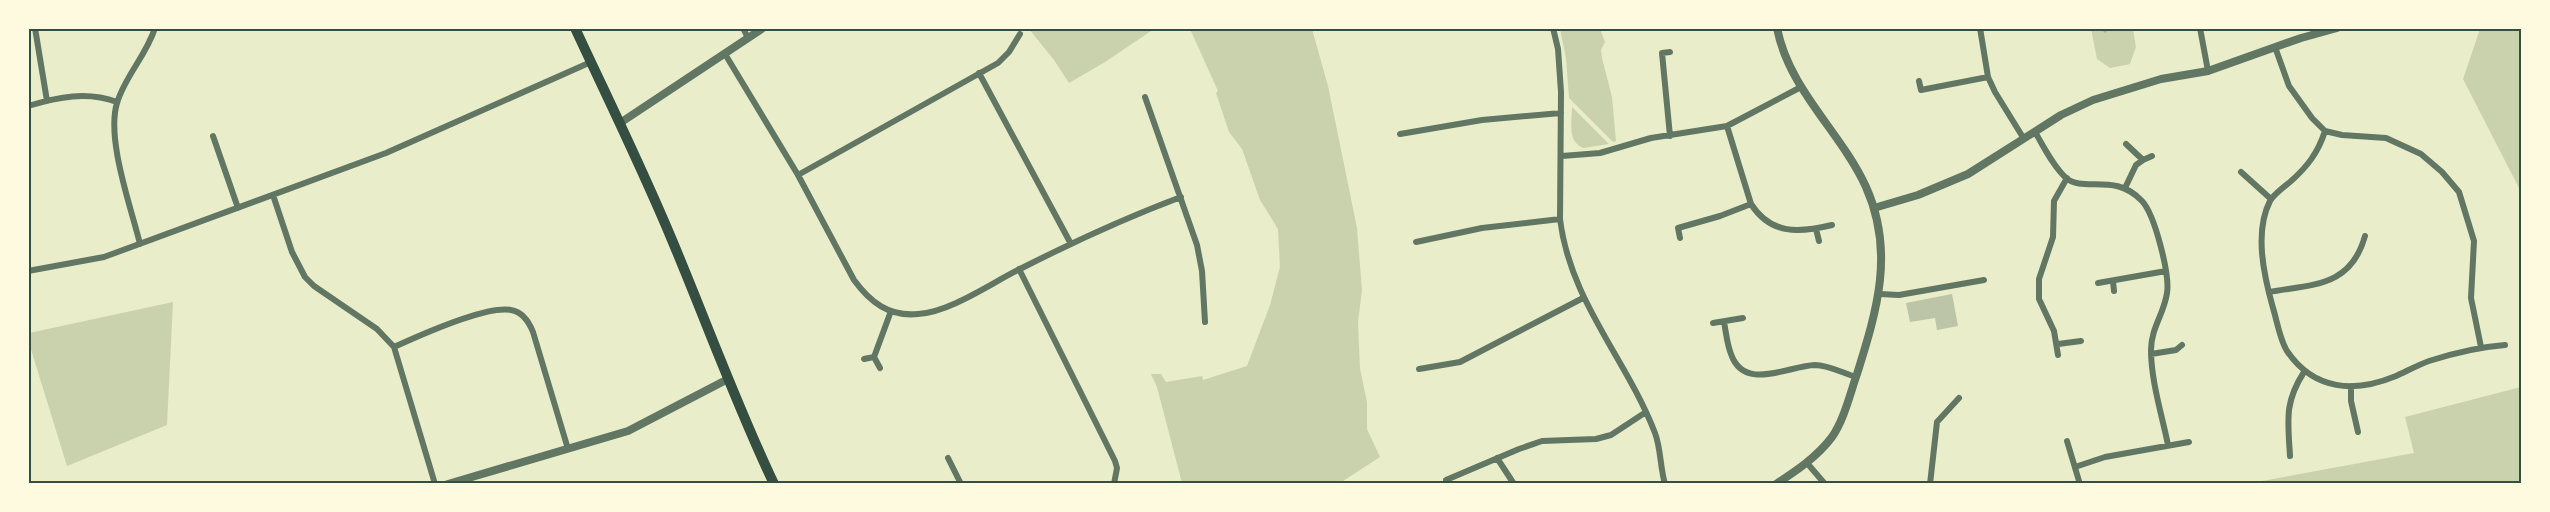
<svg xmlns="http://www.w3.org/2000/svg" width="2550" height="512" viewBox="0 0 2550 512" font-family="Figtree,sans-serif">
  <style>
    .green { fill: #cad2ad }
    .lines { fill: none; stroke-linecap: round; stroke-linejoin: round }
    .stream { stroke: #a3b18a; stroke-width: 3 }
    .building { fill: #bcc5a7 }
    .minor { stroke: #617663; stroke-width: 6 }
    .tertiary { stroke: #617663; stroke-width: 8 }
    .primary { stroke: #344e41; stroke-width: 10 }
    .neatline { fill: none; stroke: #344e41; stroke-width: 2 }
  </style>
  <rect width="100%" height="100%" fill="#e9edc9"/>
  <path class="green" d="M1029,29H1154L1105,62L1069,83L1054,60Z
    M1190,29H1312L1328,86L1357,228L1362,290L1358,322L1360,369L1367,402V429L1380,457L1340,483H1182L1157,387L1151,374H1161L1166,382L1202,376L1203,380L1247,366L1270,305L1280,267L1278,229L1260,200L1242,149L1229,132L1216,93L1218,91Z
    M1560,29H1600L1605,42L1601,50L1602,58L1612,97L1616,141L1613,142L1569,98L1566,58Z
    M2091,29H2133L2136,47L2130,64L2110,68L2097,59Z
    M2480,29H2521V192L2463,79Z
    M1572,107L1609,144L1583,148C1567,141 1572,123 1572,107Z
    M173,302L167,425L67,466L29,343V333Z
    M2521,387V483H2251L2414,453L2405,417Z"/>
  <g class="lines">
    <path class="stream" d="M2105,28V31"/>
  </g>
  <path class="building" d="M1952,294L1958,326L1937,330L1935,318L1910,322L1906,303Z"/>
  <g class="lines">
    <path class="minor" d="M35,28L47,101
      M743,28L748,38
      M1553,28L1558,49L1561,92L1560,219C1570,301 1626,358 1655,433C1661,449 1660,467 1665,484
      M1980,28L1988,77L1995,92L2024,139
      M2200,28L2208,71
      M2275,47L2289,86L2312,118L2325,131L2342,135L2386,138L2421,154L2442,172L2459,192L2474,241L2471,298L2481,347
      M1670,52L1662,53L1670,136
      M725,54L798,175L854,280C870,302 889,317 918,314C950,312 990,284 1018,270C1071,243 1125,218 1181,197
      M979,73L1071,244
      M1919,81L1921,90L1988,77
      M1145,97L1197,245L1202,271L1205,322
      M28,106C58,97 87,91 117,102
      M1727,126L1751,204C1771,235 1799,233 1832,225
      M2325,131C2318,153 2307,167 2290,182C2284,187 2274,194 2270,201C2254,232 2264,276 2273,308C2277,321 2280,340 2287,351C2314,391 2355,393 2396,376C2407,371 2418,365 2429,361C2454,353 2479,347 2505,345
      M2035,132C2044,147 2053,166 2066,178C2084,193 2115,172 2142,201C2155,215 2170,275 2167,293C2164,314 2151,328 2151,350C2151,381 2162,415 2168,445
      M1400,134L1482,120L1561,113
      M213,136L238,208
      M2126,144L2143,160L2152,156
      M1562,156L1600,153L1651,138L1727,126L1801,87
      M2241,172L2271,199
      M798,175L998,63L1009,52L1020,34
      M2125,188L2136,165L2143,160
      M273,195L292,252L305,277L314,286L377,329L394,347L435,484
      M1816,229L1819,241
      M1680,238L1678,228L1720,216L1751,204
      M1416,242L1482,228L1560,219
      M140,244C131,207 106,139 117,103C125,76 146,56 155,28
      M1019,269L1115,461L1117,468L1114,484
      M28,271L104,257L386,153L591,62
      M2113,281L2114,291
      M2098,283L2166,271
      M2269,292C2313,284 2351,287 2365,236
      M1880,294L1899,295L1984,280
      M1724,322C1726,332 1727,344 1731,354C1744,392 1788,366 1815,365C1828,365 1843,373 1856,377
      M1713,323L1743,318
      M2058,344L2081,341
      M394,347C418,336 486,305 511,310C523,312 529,322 533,332L568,449
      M2151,354L2176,350L2182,345
      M2058,355L2054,331L2039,299V279L2053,237L2054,201L2067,178
      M874,357L891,311
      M864,359L874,357L880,368
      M1419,369L1460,362L1583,298
      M2351,386V401L2358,432
      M2067,441L2079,481
      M2290,456C2288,421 2284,403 2304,372
      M948,458L961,484
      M1497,458L1514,484
      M1807,463L1825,484
      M2075,467L2105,457L2189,442
      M1447,484L1446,480L1519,449L1542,441L1596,439L1611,435L1646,412
      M1930,484L1937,422L1959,398"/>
    <path class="tertiary" d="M620,123L763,28
      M1874,208L1918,195L1968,174L2061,115L2093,100L2161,79L2208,71L2301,38L2337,28
      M448,484L628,431L728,379
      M1776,484C1796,471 1817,457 1832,437C1844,420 1850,394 1857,374C1877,310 1895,252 1866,187C1841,132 1789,90 1777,28"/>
    <path class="primary" d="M575,28C608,99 642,168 672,240C706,321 736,404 774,484"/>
  </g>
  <rect width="2550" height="512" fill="none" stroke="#fefae0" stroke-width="60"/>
  <rect x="30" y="30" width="2490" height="452" class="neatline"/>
</svg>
